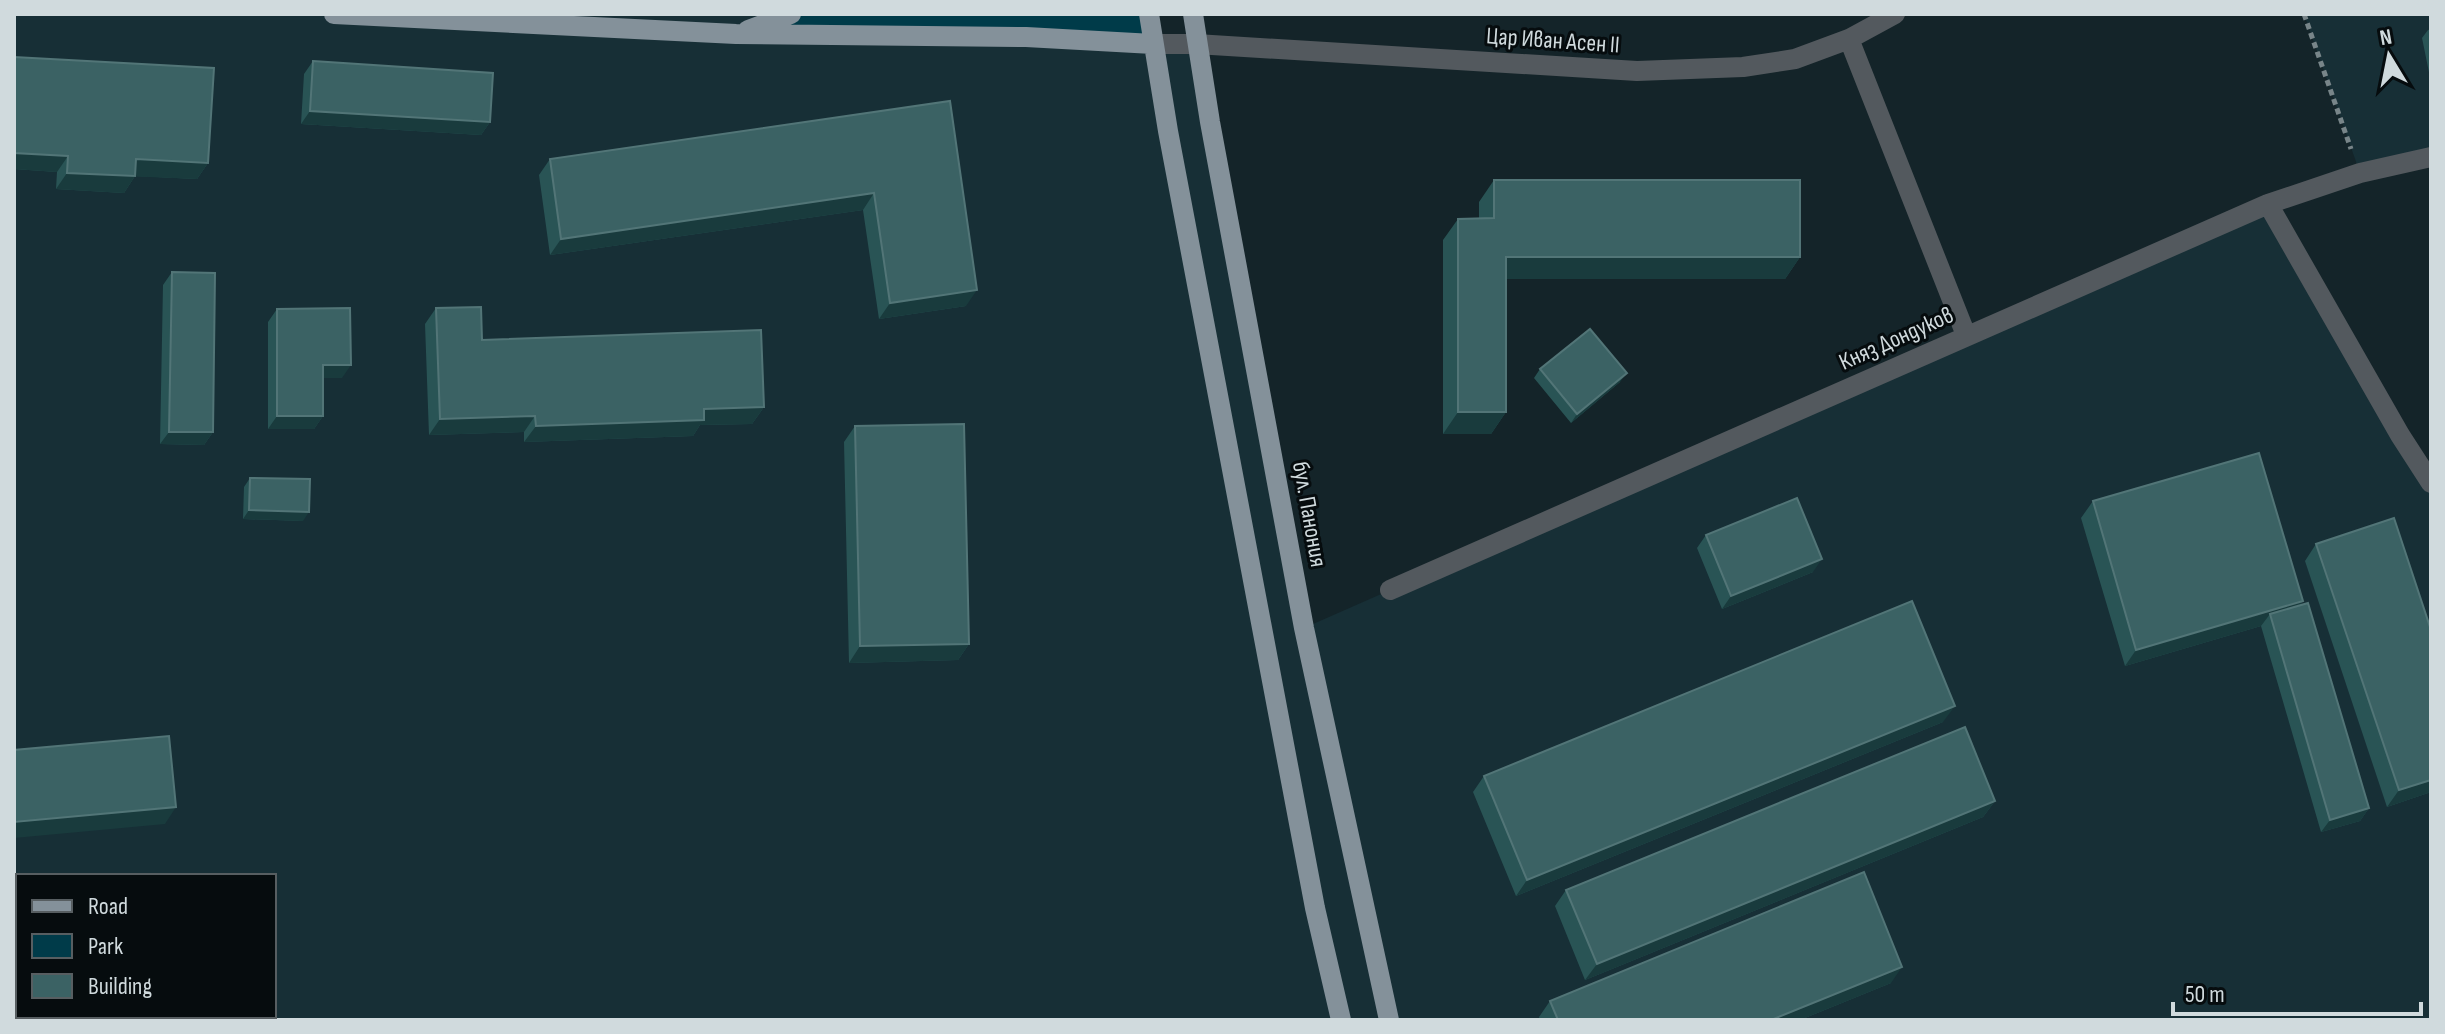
<svg xmlns="http://www.w3.org/2000/svg" width="2445" height="1034" viewBox="0 0 2445 1034" font-family="'Sofia Sans Condensed',sans-serif">
  <style>
    .built { fill: #172f36; fill-rule: evenodd }
    .green { fill: #003b49 }
    .lines { fill: none; stroke-linecap: round; stroke-linejoin: round }
    .path { stroke: #788589; stroke-width: 5; stroke-dasharray: 6 4; stroke-linecap: butt }
    .minor { stroke: #53595e; stroke-width: 20 }
    .major { stroke: #84919a; stroke-width: 20 }
    .wall { fill: #295455 }
    .shaded-wall { fill: #193b3d }
    .building { fill: #3b6264; stroke: #527577; stroke-width: 2 }
    .labels { text-anchor: middle; stroke-width: 6; stroke-linejoin: round; paint-order: stroke }
    .street-label { font-size: 24px; fill: #d0dadd; stroke: #060c0e }
  </style>
  <rect width="100%" height="100%" fill="#142429"/>
  <path class="built" d="M14,14H791L1196,44L1304,628L2268,204L2431,483V1020H14ZM18,876H274V1016H18Z
    M2304,14H2431V157L2360,173Z"/>
  <path class="green" d="M791,14H1149L1153,44L736,34Z"/>
  <g class="lines">
    <path class="path" d="M2304,14L2351,149"/>
    <path class="minor" d="M1849,39L1966,335
      M1153,44H1196L1637,71L1743,67L1795,59L1849,39L1895,14
      M2268,204L2400,435L2431,483
      M1390,590L2268,204L2360,173L2431,157"/>
    <path class="major" d="M334,14L736,34L1026,37L1153,44
      M1149,14L1168,131L1315,908L1341,1020
      M1193,14L1210,122L1304,628L1389,1020
      M748,30L791,14"/>
  </g>
  <path class="wall" d="M2431,29V82L2422,38L2428,30Z
    M14,57L208,163L197,179L135,176L124,193L56,189L57,172L14,169Z
    M313,61L490,122L481,135L301,124L304,74Z
    M950,101L966,306L879,319L863,210L550,255L539,175L550,159Z
    M1494,180L1800,257L1785,279H1506V412L1491,434H1443V240L1458,219L1479,218V202Z
    M172,272L213,432L204,445L160,444L163,285Z
    M436,308L482,340L764,407L752,424L700,425L693,436L524,442V432L429,435L425,324Z
    M277,309L342,378H323V416L314,429H268V322Z
    M1540,369L1620,382L1571,423L1534,378Z
    M855,426L969,644L958,660L849,663L844,442Z
    M250,478L303,521L243,519L244,487Z
    M2093,501L2303,601L2300,605L2369,808L2360,821L2321,832L2261,626L2125,666L2081,518Z
    M1706,535L1813,572L1722,609L1697,548Z
    M2316,544L2431,792L2387,807L2305,561Z
    M1943,722L1516,896L1473,792L1484,776Z
    M1995,801L1983,817L1585,980L1555,906L1566,890Z
    M1891,983L1800,1020H1540L1539,1017L1550,1001Z"/>
  <path class="shaded-wall" d="M310,111L490,122L481,135L301,124Z
    M14,153L68,156L57,172L14,169Z
    M136,159L208,163L197,179L125,176Z
    M67,173L135,176L124,193L56,189Z
    M874,193L863,210L550,255L561,239Z
    M1506,257H1800L1785,279H1491Z
    M977,290L966,306L879,319L890,303Z
    M323,365H351L342,378H314Z
    M1627,373L1620,382L1571,423L1577,414Z
    M764,407L752,424L700,425L693,436L524,442L536,426L704,409Z
    M1458,412H1506L1491,434H1443Z
    M277,416H323L314,429H268Z
    M535,416L524,432L429,435L440,419Z
    M169,432H213L204,445L160,444Z
    M249,510L309,512L303,521L243,519Z
    M1822,559L1813,572L1722,609L1731,596Z
    M2303,601L2291,617L2270,614L2261,626L2125,666L2136,650Z
    M969,644L958,660L849,663L860,646Z
    M1955,706L1943,722L1516,896L1527,880Z
    M2431,780V792L2387,807L2399,790Z
    M1995,801L1983,817L1585,980L1597,964Z
    M176,807L165,824L14,838V822Z
    M2369,808L2360,821L2321,832L2330,820Z
    M1902,967L1891,983L1800,1020H1771Z"/>
  <path class="building" d="M14,57L214,68L208,163L136,159L135,176L67,173L68,156L14,153Z
    M313,61L493,73L490,122L310,111Z
    M950,101L977,290L890,303L874,193L561,239L550,159Z
    M1494,180H1800V257H1506V412H1458V219L1494,218Z
    M172,272L215,273L213,432H169Z
    M481,307L482,340L761,330L764,407L704,409V420L536,426L535,416L440,419L436,308Z
    M350,308L351,365H323V416H277V309Z
    M1590,329L1627,373L1577,414L1540,369Z
    M964,424L969,644L860,646L855,426Z
    M2259,453L2303,601L2136,650L2093,501Z
    M250,478L310,479L309,512L249,510Z
    M1797,498L1822,559L1731,596L1706,535Z
    M2394,518L2431,630V780L2399,790L2316,544Z
    M1912,601L1955,706L1527,880L1484,776Z
    M2308,603L2369,808L2330,820L2270,614Z
    M1965,727L1995,801L1597,964L1566,890Z
    M169,736L176,807L14,822V750Z
    M1864,872L1902,967L1771,1020H1558L1550,1001Z"/>
  <g class="labels">
    <g class="street-label">
      <text transform="translate(1553 40) rotate(4)" y="8">Цар Иван Асен II</text>
      <text transform="translate(1896 338) rotate(-24)" y="8">Княз Дондуков</text>
      <text transform="translate(1310 514) rotate(80)" y="8">бул. Панония</text>
    </g>
  </g>
  <rect width="2445" height="1034" fill="none" stroke="#d0dadd" stroke-width="32"/>
  <rect x="16" y="874" width="260" height="144" fill="#060c0e" stroke="#575e61" stroke-width="2"/>
  <rect x="32" y="900" width="40" height="12" fill="#84919a" stroke="#575e61" stroke-width="2"/>
  <text x="88" y="914" font-size="24" fill="#d0dadd">Road</text>
  <rect x="32" y="934" width="40" height="24" fill="#003b49" stroke="#575e61" stroke-width="2"/>
  <text x="88" y="954" font-size="24" fill="#d0dadd">Park</text>
  <rect x="32" y="974" width="40" height="24" fill="#3b6264" stroke="#575e61" stroke-width="2"/>
  <text x="88" y="994" font-size="24" fill="#d0dadd">Building</text>
  <g transform="translate(2389 56) rotate(350)" stroke="#060c0e" stroke-width="6" paint-order="stroke">
  <path d="M0-6L14 30L0 20L-14 30Z" fill="#d0dadd"/>
  <text y="-12" font-size="22" font-weight="bold" text-anchor="middle" fill="#d0dadd">N</text>
  </g>
  <path d="M2173 1002v12h248v-12" fill="none" stroke="#d0dadd" stroke-width="4"/>
  <text x="2185" y="1002" font-size="24" fill="#d0dadd" stroke="#060c0e" stroke-width="6" paint-order="stroke">50 m</text>
</svg>
